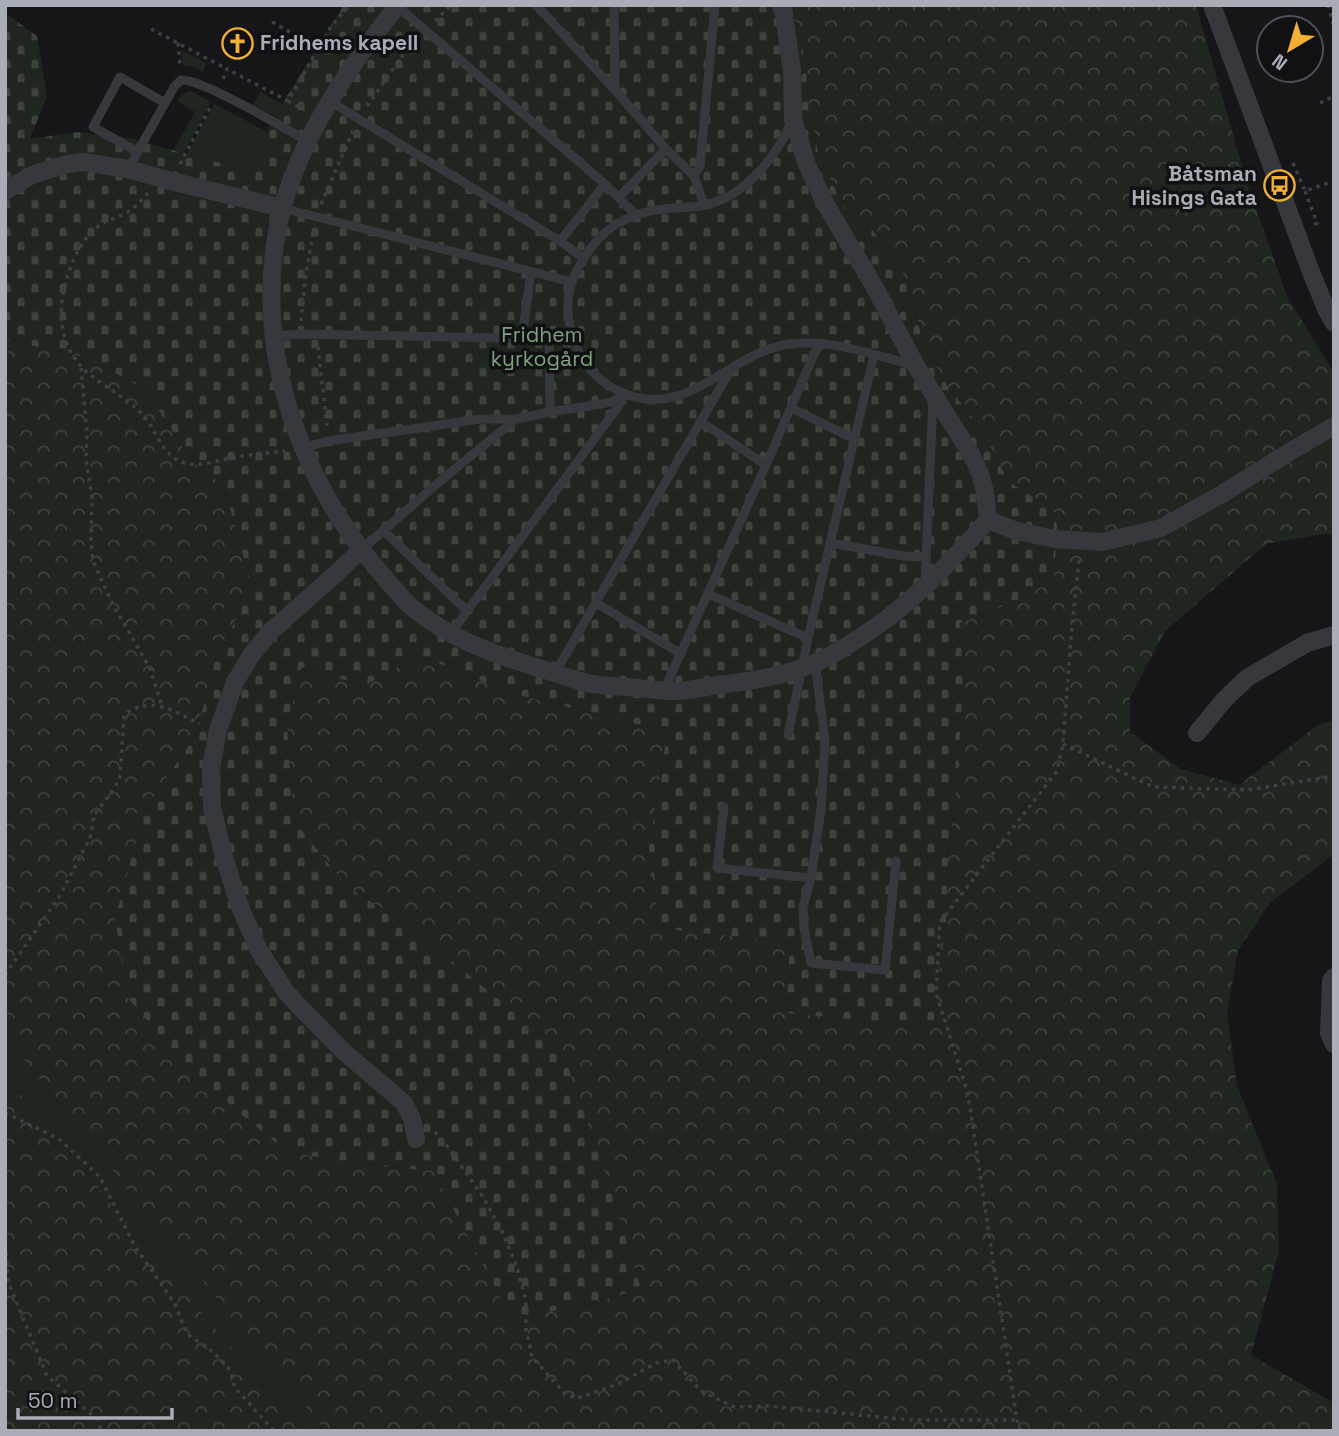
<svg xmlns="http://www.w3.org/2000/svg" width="1339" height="1436" viewBox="0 0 1339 1436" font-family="'Space Grotesk',sans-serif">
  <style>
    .green { fill: #1e261f }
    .forest { fill: url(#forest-crowns) }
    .cemetery { fill: url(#cemetery-stones) }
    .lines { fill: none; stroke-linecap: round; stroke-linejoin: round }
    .path { stroke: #3d3f44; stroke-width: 3.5; stroke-dasharray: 3.5 5; stroke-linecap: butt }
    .lane { stroke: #37383d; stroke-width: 9 }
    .street { stroke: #37383d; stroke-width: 18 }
    .labels { text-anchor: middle; stroke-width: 7; stroke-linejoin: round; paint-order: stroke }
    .poi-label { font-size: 21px; font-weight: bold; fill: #a8adb8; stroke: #111113; text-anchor: start }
    .park-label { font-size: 21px; fill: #7fa381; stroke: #111113 }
  </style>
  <defs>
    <pattern id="forest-crowns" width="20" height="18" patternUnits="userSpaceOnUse" patternTransform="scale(1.75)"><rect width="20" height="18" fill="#1e261f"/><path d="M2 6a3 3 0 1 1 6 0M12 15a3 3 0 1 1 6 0" fill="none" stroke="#3c433d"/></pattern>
    <pattern id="cemetery-stones" width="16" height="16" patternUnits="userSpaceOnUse" patternTransform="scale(1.75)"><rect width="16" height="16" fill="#1e261f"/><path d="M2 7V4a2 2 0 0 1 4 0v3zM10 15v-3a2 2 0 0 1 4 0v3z" fill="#3c433d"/></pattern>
  </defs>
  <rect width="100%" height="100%" fill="#161618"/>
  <path class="green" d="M181,50L206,63L203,72L191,66H183Z
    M188,91L193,92L211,102L173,173L168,159L195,112L177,101L181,95Z
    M260,92L307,117L293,126L253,105Z
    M214,104L278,137L282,182L176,174Z
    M5,1036L130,1192L325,1431H300L5,1075Z"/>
  <path class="forest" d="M791,5H1196L1247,183L1287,296L1334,373V535L1323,534L1266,544L1165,631L1130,698V732L1181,769L1239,785L1318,725L1334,720V854L1270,903L1238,950L1227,1013L1237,1086L1277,1184L1279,1251L1251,1355L1334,1403V1431H325L130,1192L5,1036V340L85,357L145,389L190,459L224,486L252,587L213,666L197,733L144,812L367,1165L433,1170L512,1319L584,1305L640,1289L560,1044L528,1023L406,924L346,886L293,819L287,722L302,667L364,686L419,655L507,692L637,724L668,728L649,848L659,928L790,942L787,1013L933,1026L946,922L948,858L958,772L963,682L960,623L1016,601L1053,505L1035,498L1009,482L980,428L946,384L922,339L908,281L853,225L819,156L809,111L805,59Z
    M5,1075L300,1431H5Z"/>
  <path class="cemetery" d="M344,5H791L805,59L809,111L819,156L853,225L871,228L908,281L922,339L946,384L980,428L1009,482L1035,498L1053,505L1057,526L1054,580L1016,601L960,623L963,682L958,772L948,858L946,922L933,1027L786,1013L790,943L659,928L649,848L668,728L637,724L507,692L419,655L364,686L302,667L287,722L293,819L346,886L406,924L528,1023L560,1044L611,1190L641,1289L584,1305L512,1319L433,1171L367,1165L287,1152L196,1077L128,998L115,919L144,812L197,733L213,666L252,587L224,486L190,459L145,389L85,357L5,340V13L37,36L47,96L30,139L78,132L134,139L200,158L258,172L269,125Z"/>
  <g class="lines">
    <path class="path" d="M1328,5L1334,27
      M435,21L451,5
      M272,22L318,48
      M151,29L227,69
      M178,43L180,65
      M223,79L227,69L288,101L330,28L349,5
      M288,101L304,110
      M1320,103L1334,96
      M367,106L415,38
      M1293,163L1305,191L1334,181
      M180,164L211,106
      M1305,191L1317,223L1313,225
      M148,193C141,201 134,209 124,214C116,218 107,220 100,225C88,233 80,246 74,259C57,297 53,343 88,373C106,388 127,398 143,415C157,431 162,456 184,463C200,468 221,459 237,457C253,454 269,453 285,451
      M321,204L353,131
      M301,321L306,273L314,228
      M318,347L327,426
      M81,368L87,433L86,460L92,496L91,542L93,561L111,601L150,669L162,706
      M1063,744L1153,787L1248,790L1334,776
      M5,975L59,897L90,838L94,815L114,789L120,777L124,715C150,694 175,712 200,724
      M5,1113L59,1139L100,1177L134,1245L175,1304L187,1334L213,1352L230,1370L235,1388L274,1431
      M435,1132L442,1139L481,1194L502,1231L517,1267L526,1301V1329L532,1357L566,1395L578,1398L618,1384L656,1363L673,1360L701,1391L734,1407L769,1406L910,1420H1017
      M5,1244L9,1284L47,1376L98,1420L101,1431
      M1021,1431L1017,1420L968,1094L936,993L940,922L1057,771L1063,744L1071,637L1079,560"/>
    <path class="lane" d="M536,5L615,90L666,149L694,176
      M614,5L615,90
      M397,6L605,184L635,214
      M331,102L560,241L583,258
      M791,123C776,157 745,196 706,205C692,208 678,207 664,209C625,213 599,230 580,265C563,293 565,321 578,351C587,368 601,383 619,391C686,424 728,352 790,344C832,339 873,355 914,365
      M138,152L93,127L120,77L165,103
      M128,169L174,87L181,80C203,79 284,128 307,141
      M619,197L666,149
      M704,205L694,176L700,166L715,5
      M282,208L572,282
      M560,241L605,184
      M274,336L300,334L549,339L573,338
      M522,338L531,272
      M549,339L550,412
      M791,408L854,439
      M701,422L766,465
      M302,448L328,441L481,419H516L550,412L602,404L614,401L624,394
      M383,530L467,611
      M830,543L904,556L925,557
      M361,550L439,482L516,419
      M925,583L933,398
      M708,594L808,638
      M596,603L681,654
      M451,633L617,408L624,395
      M815,663L825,740L821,809L811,878L803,907L804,928L811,963L885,970L896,861
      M555,673L731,369
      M664,690L766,465L814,354L821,343
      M788,735L808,638L874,355
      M724,807L717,868L811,878"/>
    <path class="street" d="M398,5C346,70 292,149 277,232C255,354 300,479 379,571C389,583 399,595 410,606C450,640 499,656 548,671C562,675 577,681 592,684C603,686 615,686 626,687C643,688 661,692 679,691C692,690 705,687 718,685C751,681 785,676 815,663C829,657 843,648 856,640C909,607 947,566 988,520L985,492L980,473L971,454L916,366L874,286L826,205L807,165L793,120L792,71L784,15L781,5
      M1212,5L1311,272L1327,311L1334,323
      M5,191L30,176L41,172L67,164L84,162L128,169L171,181L282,208
      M988,520L1014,530L1036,535L1055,539L1102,542L1161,528L1222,494L1291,451L1334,426
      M361,550L339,571L270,632L252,654L235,682L218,730L211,769L212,808L224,857L240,907L259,950L286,992L295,1002L343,1051L404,1103L412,1119L416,1139
      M1197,733L1224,700L1247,678L1307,643L1334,635
      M1334,977L1331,981L1329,1033L1334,1044"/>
  </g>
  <defs>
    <symbol id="church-ring" viewBox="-11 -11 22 22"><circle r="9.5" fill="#111113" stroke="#f2b134" stroke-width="1.5"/><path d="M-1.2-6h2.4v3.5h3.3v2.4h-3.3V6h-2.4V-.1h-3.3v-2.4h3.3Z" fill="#f2b134"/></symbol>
    <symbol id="bus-ring" viewBox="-11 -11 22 22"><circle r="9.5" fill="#111113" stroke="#f2b134" stroke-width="1.5"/><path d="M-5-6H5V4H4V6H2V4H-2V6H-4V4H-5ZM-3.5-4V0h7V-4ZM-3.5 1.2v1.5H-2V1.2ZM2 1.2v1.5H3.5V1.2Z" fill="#f2b134"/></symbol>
  </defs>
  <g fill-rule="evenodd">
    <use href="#church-ring" x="220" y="26" width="35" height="35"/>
    <use href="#bus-ring" x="1262" y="168" width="35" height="35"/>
  </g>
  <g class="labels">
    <g class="poi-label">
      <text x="260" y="50">Fridhems kapell</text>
      <text x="1257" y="181" text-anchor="end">Båtsman<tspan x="1257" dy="24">Hisings Gata</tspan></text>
    </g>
    <g class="park-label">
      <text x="542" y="342">Fridhem<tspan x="542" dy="24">kyrkogård</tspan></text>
    </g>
  </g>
  <rect width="1339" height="1436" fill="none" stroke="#a8adb8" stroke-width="14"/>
  <g transform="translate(1290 49) rotate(218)"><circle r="33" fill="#111113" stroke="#4d4f55" stroke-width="2"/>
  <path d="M0-5L12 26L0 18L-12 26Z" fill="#f2b134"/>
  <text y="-10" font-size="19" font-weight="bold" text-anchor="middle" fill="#a8adb8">N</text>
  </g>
  <path d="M18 1408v10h154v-10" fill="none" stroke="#a8adb8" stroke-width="3.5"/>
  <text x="28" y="1408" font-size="21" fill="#a8adb8" stroke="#111113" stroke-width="5" paint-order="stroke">50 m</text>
</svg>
